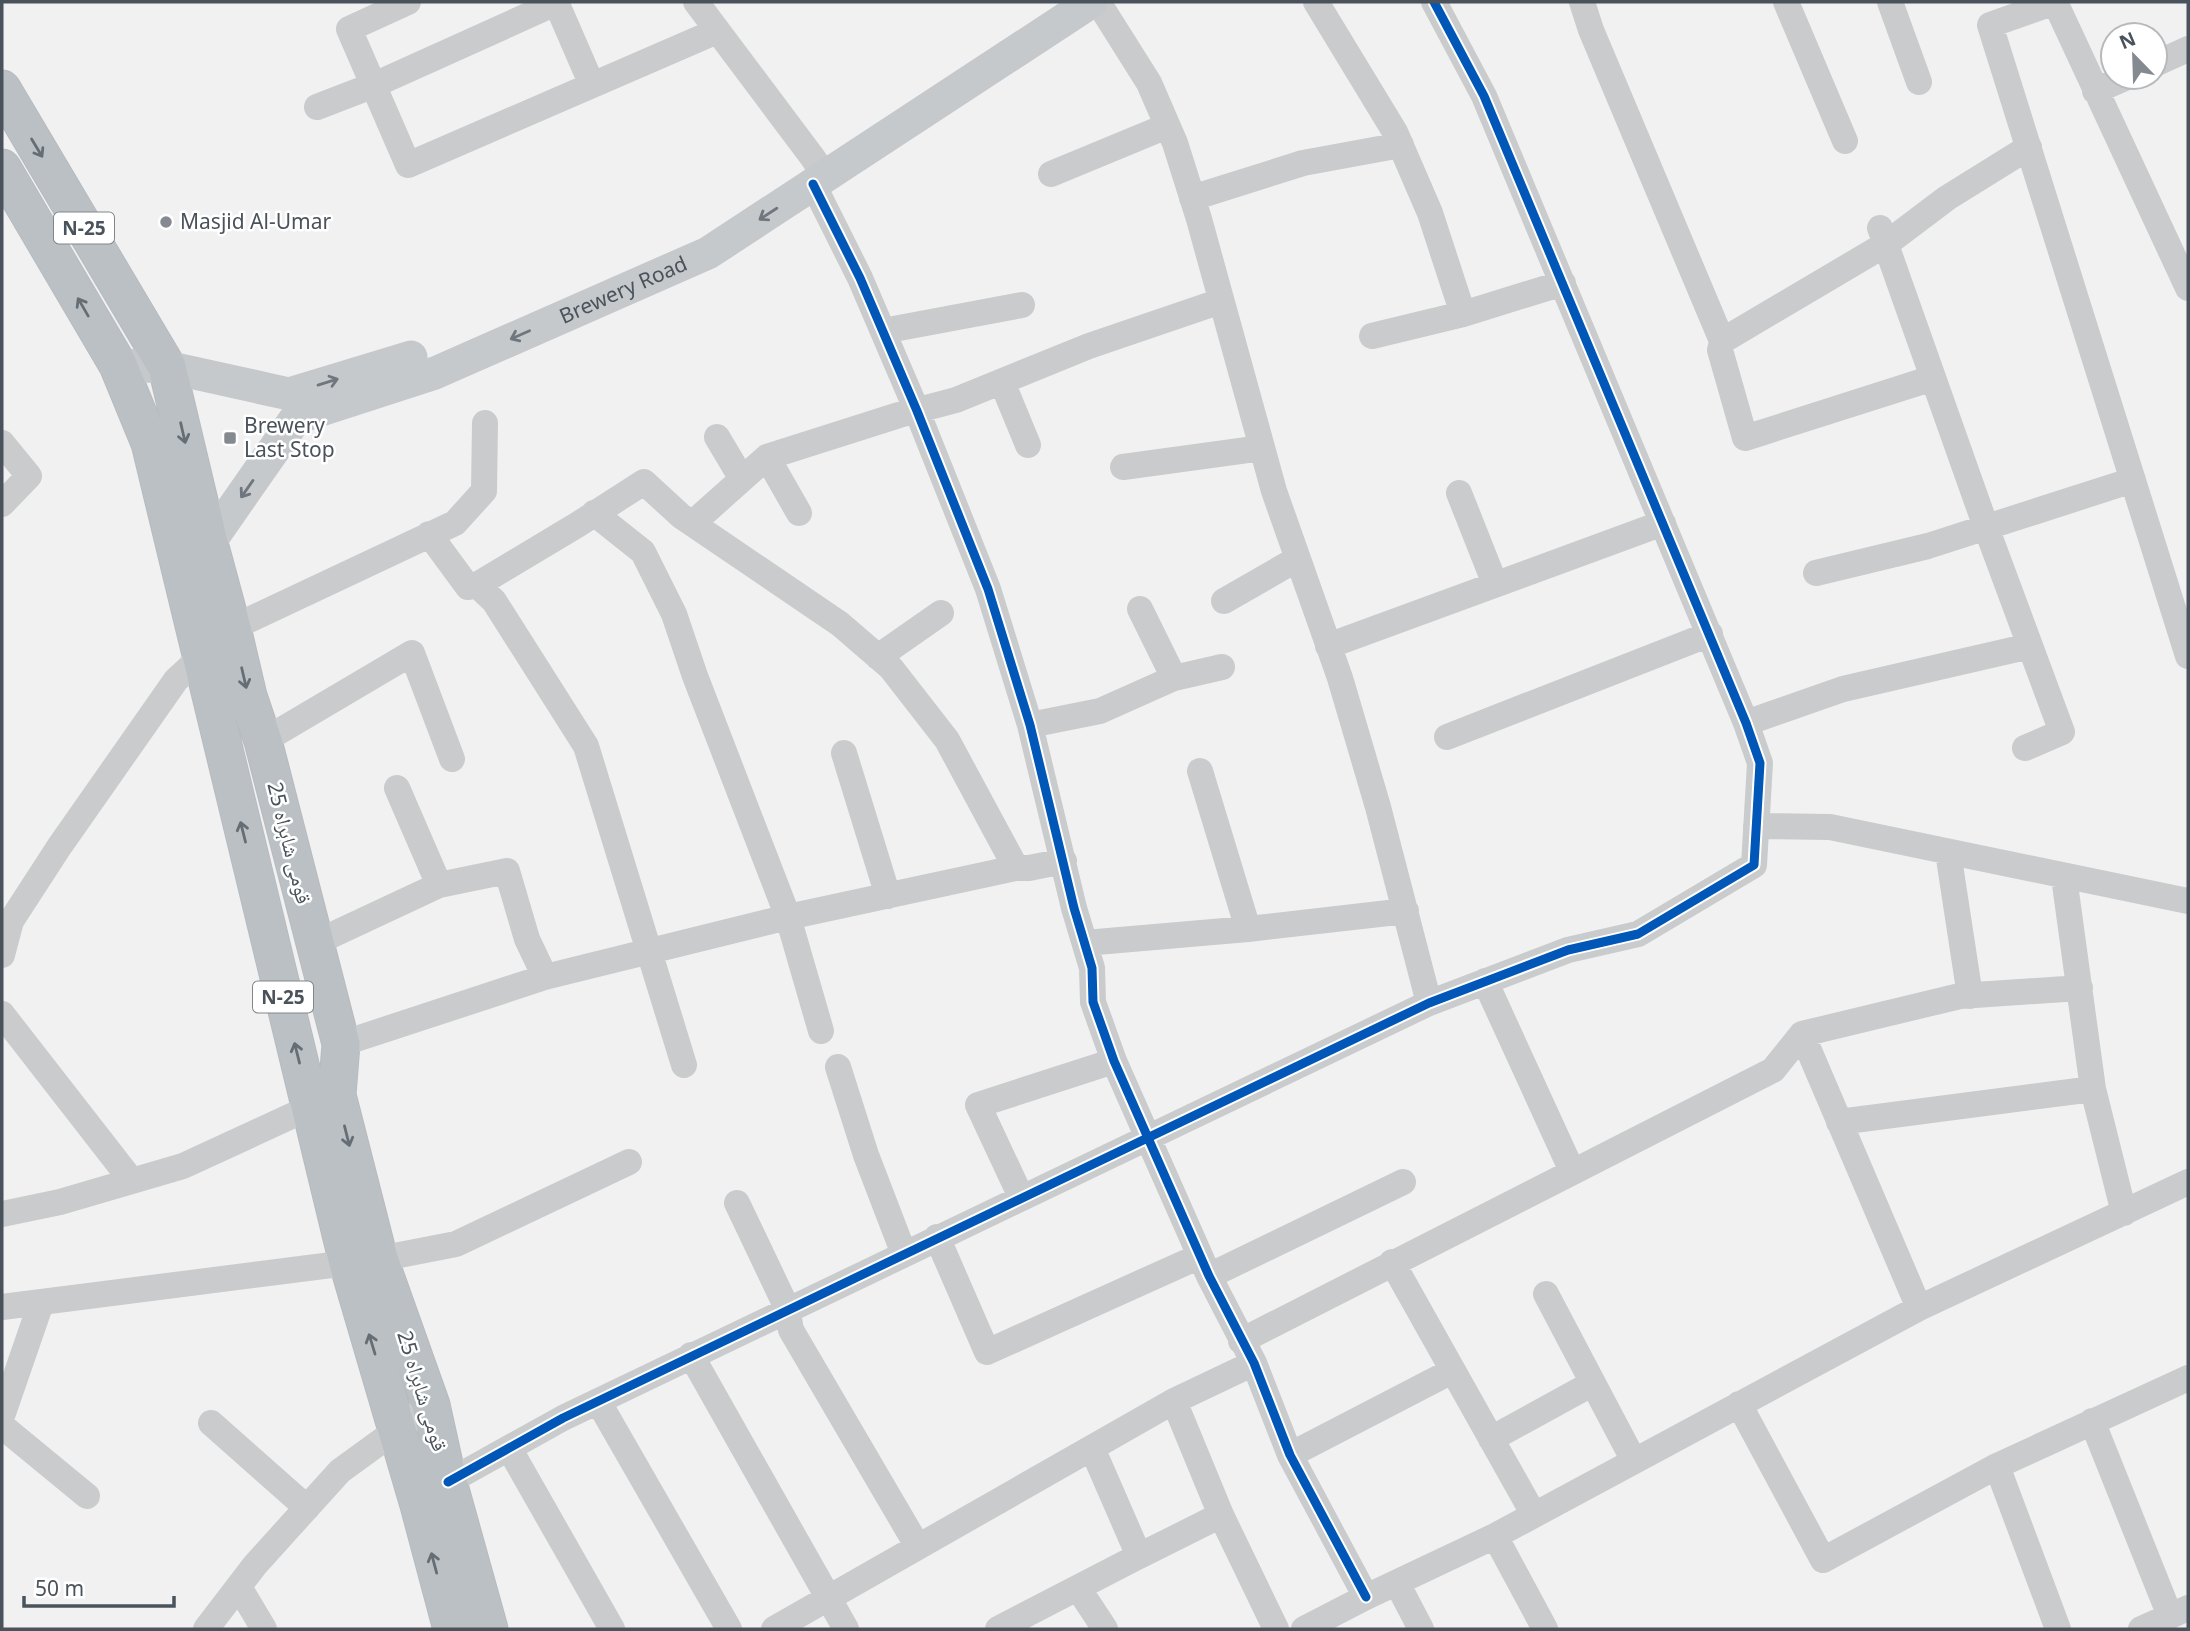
<svg xmlns="http://www.w3.org/2000/svg" width="2190" height="1631" viewBox="0 0 2190 1631" font-family="'Noto Sans','Noto Naskh Arabic',sans-serif">
  <style>
    .lines { fill: none; stroke-linecap: round; stroke-linejoin: round }
    .highway-casing { stroke: #b7bbbf; stroke-width: 39 }
    .minor { stroke: #c9cbcc; stroke-width: 26 }
    .major { stroke: #c6c9cc; stroke-width: 33 }
    .highway { stroke: #bbc0c4; stroke-width: 37 }
    .cycleway-casing { stroke: #fff; stroke-width: 13 }
    .cycleway { stroke: #0057b8; stroke-width: 9 }
    .oneway { stroke: #666e75 }
    .oneway2 { stroke: #6f767d }
    .poi-dot { fill: #848a90; stroke: #fff; stroke-width: 2.5 }
    .labels { text-anchor: middle; stroke-width: 5; stroke-linejoin: round; paint-order: stroke }
    .shield { fill: #fff; stroke: #80878c; stroke-width: 2 }
    .shield-label { font-size: 19px; font-weight: bold; fill: #4a535b }
    .poi-label { font-size: 21px; fill: #4a535b; stroke: #fff; text-anchor: start }
    .street-label { font-size: 21px; fill: #4a535b; stroke: #fff }
  </style>
  <rect width="100%" height="100%" fill="#f1f1f1"/>
  <g class="lines">
    <defs>
      <path id="highway" d="M2,89L167,367L209,543L232,628L248,696L263,741L341,1044L337,1095L379,1259L431,1405L448,1482L489,1629
        M2,168L118,365L150,443L348,1263L419,1505L452,1629"/>
    </defs>
    <use href="#highway" class="highway-casing"/>
    <path class="minor" d="M408,2L349,29L408,165L717,31
      M556,2L592,85
      M696,2L813,158L825,176
      M1098,2L1149,83L1175,143L1199,219L1274,491L1340,678L1378,807L1429,1003
      M1316,2L1395,132L1430,213L1463,314
      M1582,2L1591,30L1722,341L1720,350L1745,438L1933,378
      M1786,2L1845,141
      M1890,2L1919,82
      M2055,2L1990,25L2188,656
      M2055,2L2188,288
      M2155,64L2188,49
      M2095,91L2127,77
      M317,107L374,85L558,2
      M1051,174L1167,126
      M813,184L860,278L917,411L988,589L1030,725L1074,908L1092,968L1093,1002L1114,1061L1209,1276L1254,1363L1290,1455L1366,1597
      M1192,198L1303,163L1401,145
      M1880,228L1986,527L2062,732L2025,748
      M883,331L1022,305
      M1372,336L1463,314L1563,283
      M1722,341L1886,244L1947,198L2029,147
      M1002,382L1028,445
      M717,437L742,479
      M2,443L29,476L2,504
      M767,457L799,513
      M1123,467L1262,448
      M1459,493L1495,584
      M594,513L643,552L674,614L695,676L788,917L821,1031
      M693,523L767,457L899,415L956,400L1089,346L1221,301
      M429,534L468,587L477,585L577,525L644,482L681,516L840,624L891,668L947,740L1016,868
      M1816,573L1928,546L2133,480
      M477,585L494,601L586,746L684,1065
      M1224,601L1297,559
      M1140,609L1174,678
      M1328,646L1663,523
      M878,657L941,613
      M1746,723L1843,689L2030,646
      M1030,725L1100,711L1174,678L1222,667
      M1447,737L1710,634
      M263,741L412,653L452,759
      M844,753L888,896
      M1200,771L1248,929
      M397,788L439,885
      M1756,826L1830,827L2188,901
      M1948,852L1970,996
      M2064,877L2093,1089L2124,1213
      M315,943L439,885L507,871L527,939L545,977
      M1085,943L1248,929L1406,911
      M2,955L11,921L59,847L176,680L232,628L455,523L484,491L485,423
      M1485,981L1572,1171
      M2,1014L132,1181
      M1802,1034L1919,1308
      M341,1044L545,977L788,917L1016,868H1029L1064,861
      M838,1067L866,1155L904,1254
      M1839,1122L2093,1089
      M1021,1197L978,1105L1114,1061
      M737,1203L787,1308L791,1330L918,1547
      M2,1214L60,1202L183,1166L326,1100
      M937,1237L987,1352L1200,1256
      M1392,1262L1534,1515
      M1209,1276L1403,1182
      M1546,1294L1634,1461
      M2,1307L379,1259L456,1244L629,1162
      M1241,1341L1773,1070L1802,1034L1960,996L2080,988
      M691,1355L846,1629
      M598,1401L729,1629
      M1174,1401L1221,1515L1276,1629
      M1739,1404L1823,1560L1997,1466L2188,1378
      M2,1416L41,1303
      M2092,1421L2170,1616
      M211,1423L307,1508
      M2,1426L87,1496
      M1491,1439L1593,1383
      M509,1448L612,1629
      M1092,1448L1139,1556L1221,1515
      M1290,1455L1452,1371
      M1997,1466L2058,1629
      M448,1482L563,1418L1429,1003L1568,950L1638,934L1754,865L1760,763L1746,723L1484,96L1434,2
      M1495,1536L1545,1629
      M1397,1583L1421,1629
      M239,1587L264,1629
      M1078,1588L1105,1629
      M206,1629L255,1565L340,1471L431,1405
      M774,1629L1174,1401L1254,1363
      M998,1629L1139,1556
      M1304,1629L1366,1597L1495,1536L1919,1308L2188,1182
      M2141,1629L2188,1608"/>
    <g class="major">
      <path d="M118,365L167,367L289,394L411,357"/>
      <path id="s1" d="M197,560L296,418L435,373L708,253L1091,2"/>
    </g>
    <use href="#highway" class="highway"/>
    <defs>
      <path id="cycleway" d="M813,184L860,278L917,411L988,589L1030,725L1074,908L1092,968L1093,1002L1114,1061L1209,1276L1254,1363L1290,1455L1366,1597
        M448,1482L563,1418L1429,1003L1568,950L1638,934L1754,865L1760,763L1746,723L1484,96L1434,2"/>
    </defs>
    <use href="#cycleway" class="cycleway-casing"/>
    <use href="#cycleway" class="cycleway"/>
  </g>
  <defs><path id="oneway-shaft" d="M-6 0H5M1.5-3L5.5 0L1.5 3" fill="none" stroke-width="1.6" stroke-linecap="round" stroke-linejoin="round" transform="scale(1.75)"/></defs>
  <g class="oneway">
    <use href="#oneway-shaft" transform="translate(37 148) rotate(59)"/>
    <use href="#oneway-shaft" transform="translate(83 307) rotate(-120)"/>
    <use href="#oneway-shaft" transform="translate(183 433) rotate(77)"/>
    <use href="#oneway-shaft" transform="translate(244 678) rotate(77)"/>
    <use href="#oneway-shaft" transform="translate(243 832) rotate(-104)"/>
    <use href="#oneway-shaft" transform="translate(297 1053) rotate(-104)"/>
    <use href="#oneway-shaft" transform="translate(347 1136) rotate(76)"/>
    <use href="#oneway-shaft" transform="translate(372 1344) rotate(-107)"/>
    <use href="#oneway-shaft" transform="translate(434 1563) rotate(-105)"/>
  </g>
  <g class="oneway2">
    <use href="#oneway-shaft" transform="translate(768 214) rotate(147)"/>
    <use href="#oneway-shaft" transform="translate(520 335) rotate(156)"/>
    <use href="#oneway-shaft" transform="translate(328 382) rotate(-17)"/>
    <use href="#oneway-shaft" transform="translate(247 489) rotate(125)"/>
  </g>
  <g class="poi-dot">
    <circle cx="166" cy="222" r="7"/>
    <rect x="223" y="431" width="14" height="14" rx="3.5"/>
  </g>
  <g class="labels">
    <g class="shield">
      <rect x="54" y="212.5" width="60" height="31" rx="5"/>
      <rect x="253" y="981.5" width="60" height="31" rx="5"/>
    </g>
    <g class="shield-label">
      <text x="84" y="235">N-25</text>
      <text x="283" y="1004">N-25</text>
    </g>
    <g class="poi-label">
      <text x="180" y="229">Masjid Al-Umar</text>
      <text x="244" y="433">Brewery<tspan x="244" dy="24">Last Stop</tspan></text>
    </g>
    <g class="street-label">
      <text dy="7" stroke="none"><textPath href="#s1" startOffset="525">Brewery Road</textPath></text>
      <text transform="translate(289 843) rotate(76)" y="7">قومی شاہراہ 25</text>
      <text transform="translate(422 1391) rotate(73)" y="7">قومی شاہراہ 25</text>
    </g>
  </g>
  <rect width="2190" height="1631" fill="none" stroke="#4a535b" stroke-width="7"/>
  <g transform="translate(2134 56) rotate(337)"><circle r="33" fill="#ffffff" stroke="#b7babd" stroke-width="2"/>
  <path d="M0-5L12 26L0 18L-12 26Z" fill="#848a90"/>
  <text y="-10" font-size="19" font-weight="bold" text-anchor="middle" fill="#4a535b">N</text>
  </g>
  <path d="M24 1596v10h150v-10" fill="none" stroke="#4a535b" stroke-width="3.5"/>
  <text x="35" y="1596" font-size="21" fill="#4a535b" stroke="#ffffff" stroke-width="5" paint-order="stroke">50 m</text>
</svg>
